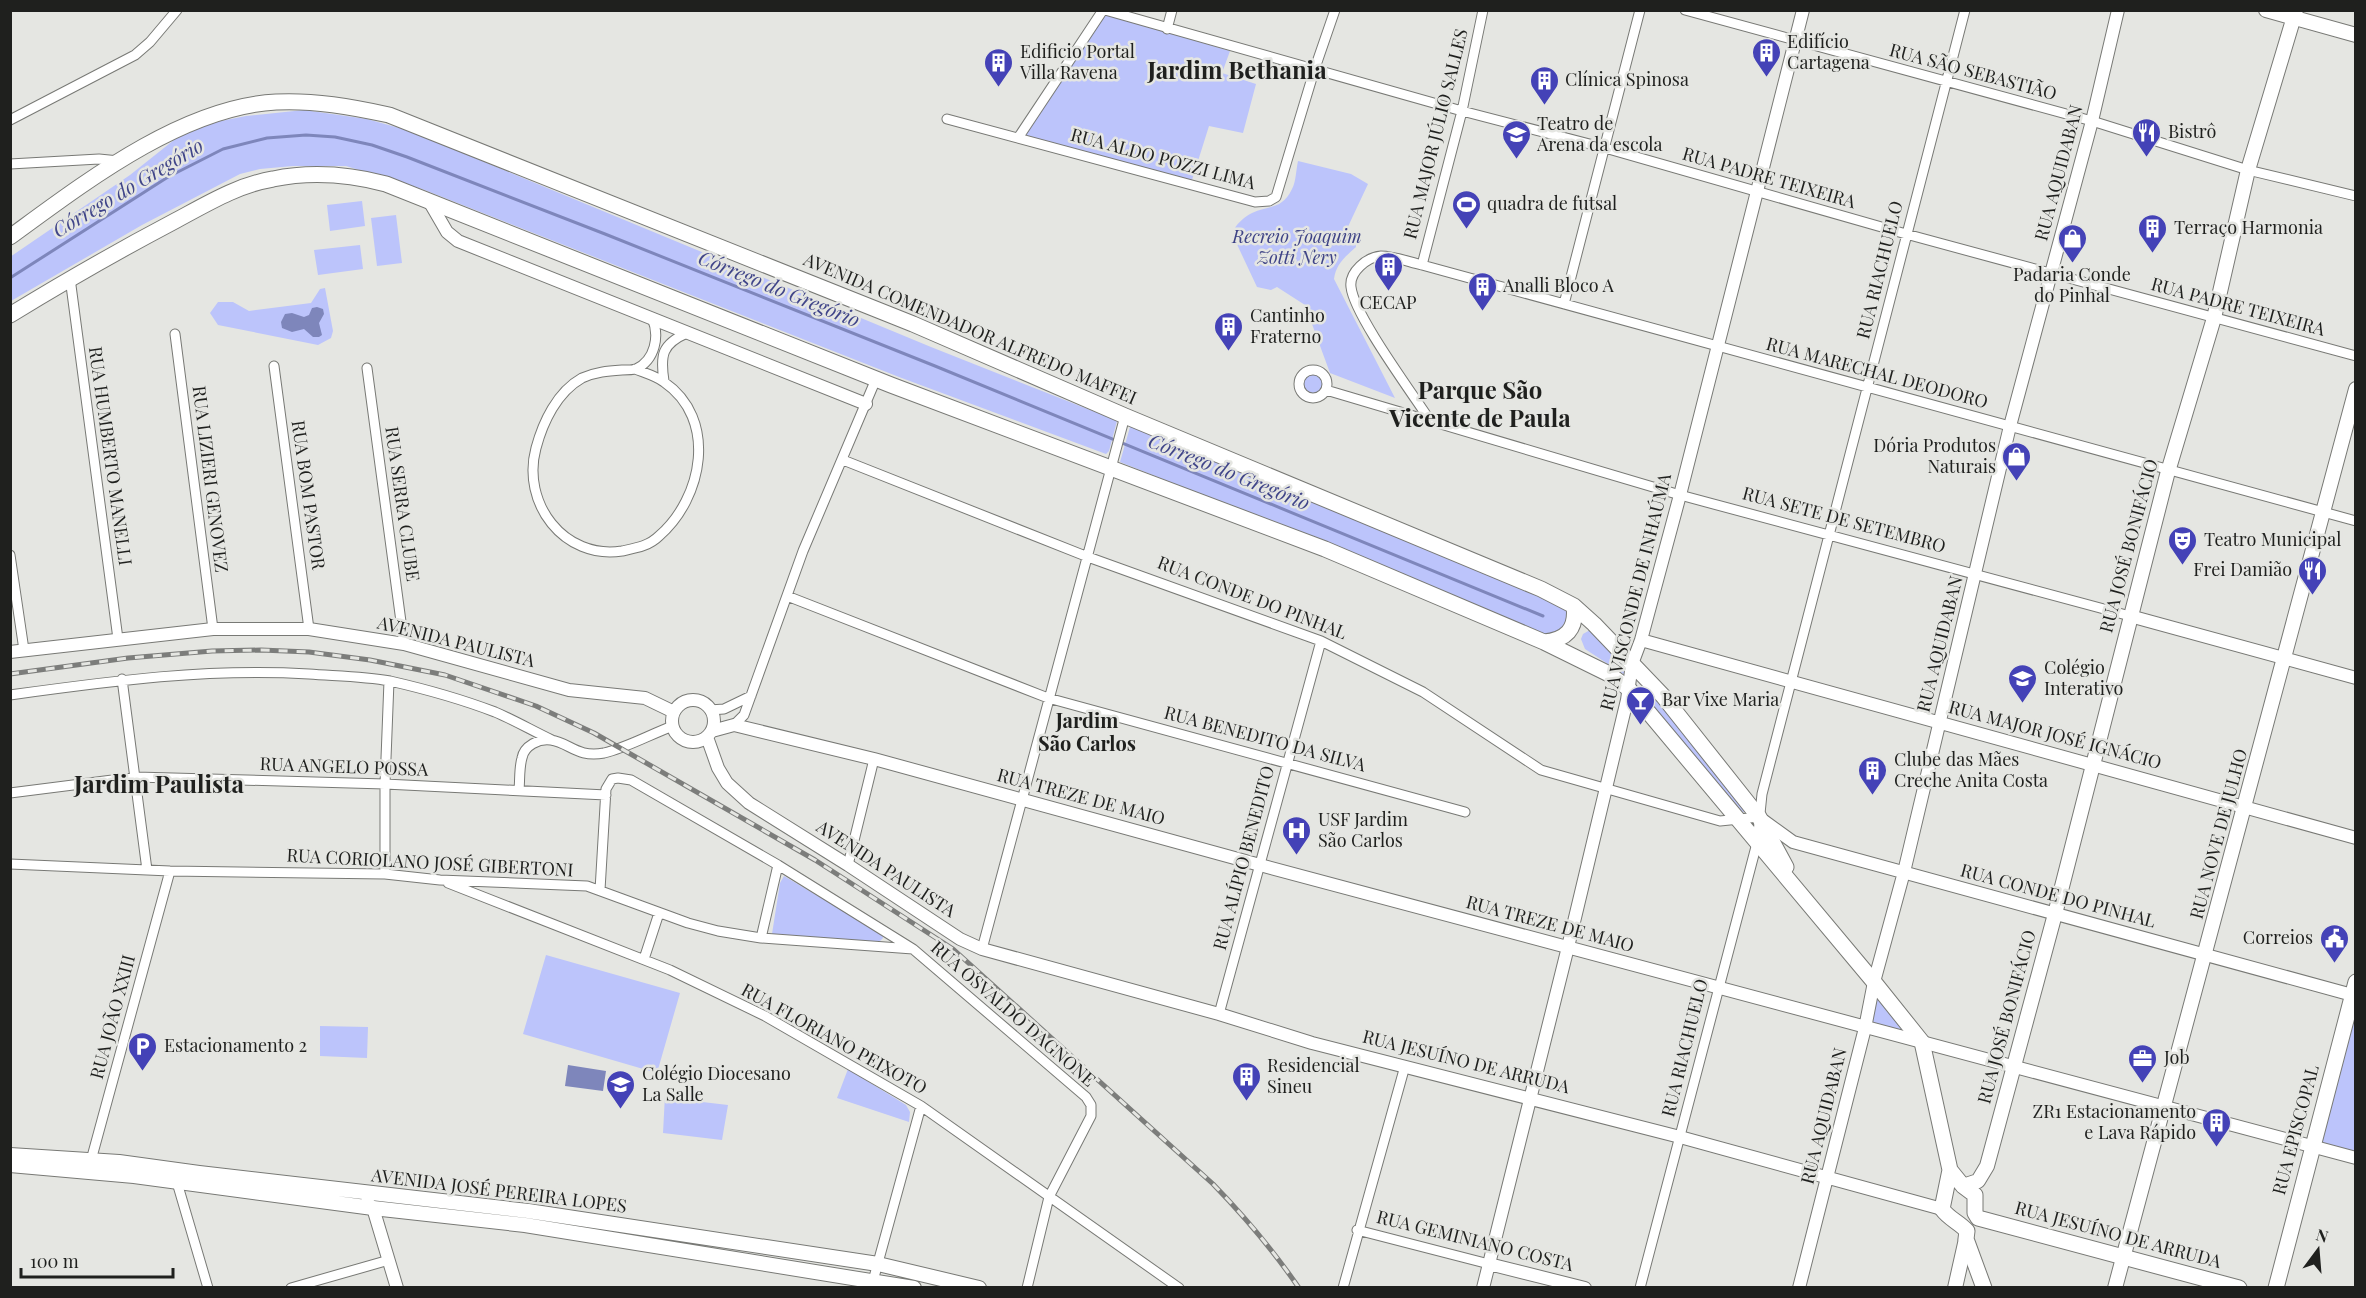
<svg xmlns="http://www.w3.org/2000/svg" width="2366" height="1298" viewBox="0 0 2366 1298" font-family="'Playfair Display',serif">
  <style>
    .green { fill: #bcc4fb }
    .water { fill: #7e86bb }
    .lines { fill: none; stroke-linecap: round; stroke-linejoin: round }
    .stream { stroke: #7e86bb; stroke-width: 3 }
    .minor-casing { stroke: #787975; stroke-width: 11 }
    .tertiary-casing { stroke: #787975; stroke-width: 14 }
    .secondary-casing { stroke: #787975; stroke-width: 16 }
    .primary-casing { stroke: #787975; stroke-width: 17 }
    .minor { stroke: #fff; stroke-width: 9 }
    .tertiary { stroke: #fff; stroke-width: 12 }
    .secondary { stroke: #fff; stroke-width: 14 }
    .primary { stroke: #fff; stroke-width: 15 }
    .rail-casing { stroke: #7c7d7b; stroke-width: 5 }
    .rail { stroke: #e5e6e2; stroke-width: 3; stroke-dasharray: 9; stroke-linecap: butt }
    .labels { text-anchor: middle; stroke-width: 5; stroke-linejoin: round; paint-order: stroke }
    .poi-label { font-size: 18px; fill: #1f201e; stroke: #e5e6e2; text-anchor: start }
    .street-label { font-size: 18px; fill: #1f201e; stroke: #e5e6e2 }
    .park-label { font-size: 18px; font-style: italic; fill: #3e4386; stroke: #e5e6e2 }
    .water-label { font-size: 20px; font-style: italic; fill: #404589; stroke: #e5e6e2 }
    .neighbourhood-label { font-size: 20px; font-weight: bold; fill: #1f201e; stroke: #e5e6e2 }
    .district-label { font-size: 24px; font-weight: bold; fill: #1f201e; stroke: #e5e6e2 }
  </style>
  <rect width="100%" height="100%" fill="#e5e6e2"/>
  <path class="green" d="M1105,14L1230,51L1222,73L1256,84L1243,133L1209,126L1192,180L1025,136Z
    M304,110L367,119L410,131L931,347L1113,419L1117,421L1109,451L1106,454L899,377L422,189L346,166H293L260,169L240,174L142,225L11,301L10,257L130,175L179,136L216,122L246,116Z
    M1298,161L1351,174L1368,184L1345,233L1355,238L1356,247C1345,257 1336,264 1334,279L1395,398L1330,373L1305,305L1277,287L1271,290L1257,287L1234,238V229C1239,222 1244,217 1252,213C1269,205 1282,210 1292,189C1296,182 1296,170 1298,161Z
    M362,201L365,226L330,231L327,205Z
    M396,215L402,263L377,266L371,218Z
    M360,245L363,269L318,275L314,250Z
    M325,288L333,331L331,338L318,345L218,325L210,313L218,302H233L249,311L311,303L320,289Z
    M1301 383a12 12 0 1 1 24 0a12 12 0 1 1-24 0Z
    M1134,425L1567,608L1569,623L1551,637L1443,591L1120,462L1130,427Z
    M1590,630L1627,667L1625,675L1585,649L1581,639L1583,634Z
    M1651,695L1654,696L1746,812H1743L1648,702Z
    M784,876L882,934L883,938L879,942L772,934L780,883Z
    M546,955L680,993L657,1073L523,1034Z
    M1874,982L1922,1042L1865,1028Z
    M2355,1001V1153L2317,1142Z
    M320,1026L368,1027L367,1058L320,1056Z
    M848,1069L906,1105L910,1112L909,1122L837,1098Z
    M665,1095L668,1098L728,1105L722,1140L663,1133Z"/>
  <path class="water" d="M317,307L323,309L324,314L319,323L322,335L319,337H313L304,329L292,332L282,328L281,322L285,314L292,313L304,317L309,315L312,308Z
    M568,1065L606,1071L603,1091L565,1086Z"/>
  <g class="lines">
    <path class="stream" d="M10,278L168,177L223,149L267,138L306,135L335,137L372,145L407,157L605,234L935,366L1543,616"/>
    <defs>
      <path id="minor" d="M1105,10L1462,111L1605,148L1906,234L2356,356
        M1685,10L2092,121L2248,170L2356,196
        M1167,29L1172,10
        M947,119L1255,202L1269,201L1276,197L1315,68L1335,10
        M10,120L135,55L150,42L177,10
        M1018,138L1103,10
        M10,164L99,159L119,161
        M1422,265L1462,111L1483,10
        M70,278L118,639
        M1564,304L1640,10
        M175,334L213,629
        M274,366L309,629
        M367,368L404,644
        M635,369C645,373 656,376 664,382C718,419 703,498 659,536C649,546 636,548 622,551C564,560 521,503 536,448C543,422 557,392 582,378C595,372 608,371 622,370C626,370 632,370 636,369C655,360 660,336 652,318
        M1299 384a14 14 0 1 1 28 0a14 14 0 1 1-28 0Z
        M664,381C660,355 662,344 687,333
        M1326,390L1680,495L2130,616
        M1431,422C1413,394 1354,315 1351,287C1349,272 1367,257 1381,256C1394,256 1409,262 1422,265C1733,350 2044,436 2356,521
        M843,460L1088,557L1321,641L1423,692L1541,770L1720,821L1759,817
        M10,555L24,650
        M787,596L1048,698L1465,812
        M122,679L147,870
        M10,695C112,681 205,668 309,674C336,676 364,676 390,681C425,689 461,699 495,712C514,720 533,731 552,740
        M710,710L724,709L751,696
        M734,725L744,715L803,551L876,379
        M519,790C520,780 519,768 522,758C524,746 539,738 551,740C570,743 577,758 604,753C626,748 651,734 673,726
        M10,793L136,777L385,784L606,795
        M10,864L170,871L385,874L440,880L587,886L688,923L718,931L761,938L913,949
        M848,865L874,759
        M385,874V784L389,681
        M448,883L670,970L765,1016L921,1106L1179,1288
        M600,890L606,789L612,779L618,778L631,780L778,865L913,949L1086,1097L1091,1105V1116L1049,1197L1027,1288
        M761,938L778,865
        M982,949L1125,416
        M644,959L659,913
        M1219,1014L1321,641
        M90,1164L170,871
        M176,1179L208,1288
        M1357,1230L1489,1264
        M873,1281L921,1106
        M291,1288L389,1260
        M1343,1288L1405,1066
        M1640,1288L1757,843L1762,794L1965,10"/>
      <path id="tertiary" d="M429,201L447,232L458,241L866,404
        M2130,616L2356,678
        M1641,640L2356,838
        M10,652L213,629H309L404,644L569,690L645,698L674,712
        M672 721a21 21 0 1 1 42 0a21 21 0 1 1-42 0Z
        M712,731L734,725L874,759L1260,865L2356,1158
        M707,737L718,768L727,783L749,803L848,865L960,939L982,949L1219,1014L1312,1043L1680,1137L1942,1209
        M1764,821L1793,842L2356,996
        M367,1202L373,1208L397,1288
        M1489,1264L1585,1288
        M1483,1288L1568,947L1627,700L1632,664L1641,640L1680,495L1803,10
        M1799,1288L1865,1028L1874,982L1904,872L2010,426L2092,121L2118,10"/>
      <path id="secondary" d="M2266,10L2356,35
        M10,1155L119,1162L199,1173L528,1211L878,1264L979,1288
        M10,1165L134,1176L373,1208L525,1225L914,1288
        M1963,1186L1978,1181L1987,1166L2055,914L2167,475L2214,318L2248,170L2296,10
        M1955,1288L1966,1239
        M2115,1288L2356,389"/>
      <path id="primary" d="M10,237C84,183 182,107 276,102C314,100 352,107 389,115L913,324L1125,416L1541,589L1574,606L1594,624L1663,696L1759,817L1786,867
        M10,315C64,282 118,251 173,222C205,205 237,185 273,179C312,171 348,174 386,184L891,385L1325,549L1544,642L1609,674L1629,689L1874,982L1922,1042L1950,1170L1942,1209C1949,1219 1959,1222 1967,1231L1966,1239L1984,1288
        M1544,642C1566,640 1577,629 1574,606
        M1950,1170L1963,1186L1975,1195V1213L1978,1218L2239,1288
        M2276,1288L2356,982"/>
    </defs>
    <use href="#minor" class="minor-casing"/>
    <use href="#tertiary" class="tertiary-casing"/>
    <use href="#secondary" class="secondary-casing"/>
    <use href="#primary" class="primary-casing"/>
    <use href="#minor" class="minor"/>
    <use href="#tertiary" class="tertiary"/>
    <use href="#secondary" class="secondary"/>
    <use href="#primary" class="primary"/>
    <defs>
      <path id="rail" d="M10,674L128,658L212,651L261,650L309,652L370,660L445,675L536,706L594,733L815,860L953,949L1213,1184C1245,1217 1273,1250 1299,1288"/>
    </defs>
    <use href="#rail" class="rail-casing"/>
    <use href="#rail" class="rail"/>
  </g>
  <defs>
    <symbol id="building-pin" viewBox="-11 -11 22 30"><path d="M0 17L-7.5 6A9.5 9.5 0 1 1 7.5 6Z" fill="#4442b7" stroke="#e5e6e2"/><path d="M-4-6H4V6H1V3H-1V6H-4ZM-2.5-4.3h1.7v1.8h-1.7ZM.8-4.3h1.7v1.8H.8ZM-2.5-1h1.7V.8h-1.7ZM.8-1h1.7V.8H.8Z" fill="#fff"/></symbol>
    <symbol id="restaurant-pin" viewBox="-11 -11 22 30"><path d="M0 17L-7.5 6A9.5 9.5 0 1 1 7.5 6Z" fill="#4442b7" stroke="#e5e6e2"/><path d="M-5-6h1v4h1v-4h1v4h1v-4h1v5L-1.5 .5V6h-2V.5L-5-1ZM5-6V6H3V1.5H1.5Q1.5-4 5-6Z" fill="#fff"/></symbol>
    <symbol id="school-pin" viewBox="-11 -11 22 30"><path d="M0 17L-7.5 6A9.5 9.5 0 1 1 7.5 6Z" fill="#4442b7" stroke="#e5e6e2"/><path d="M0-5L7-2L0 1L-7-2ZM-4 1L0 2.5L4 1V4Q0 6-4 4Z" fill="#fff"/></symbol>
    <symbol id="stadium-pin" viewBox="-11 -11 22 30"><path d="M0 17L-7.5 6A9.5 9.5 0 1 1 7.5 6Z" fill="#4442b7" stroke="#e5e6e2"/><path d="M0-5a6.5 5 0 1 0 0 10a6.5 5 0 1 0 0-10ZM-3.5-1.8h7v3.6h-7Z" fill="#fff"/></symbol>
    <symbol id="shop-pin" viewBox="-11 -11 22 30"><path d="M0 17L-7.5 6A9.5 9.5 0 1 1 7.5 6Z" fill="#4442b7" stroke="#e5e6e2"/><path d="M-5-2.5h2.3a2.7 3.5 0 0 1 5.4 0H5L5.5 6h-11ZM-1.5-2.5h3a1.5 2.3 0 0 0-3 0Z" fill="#fff"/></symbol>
    <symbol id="theatre-pin" viewBox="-11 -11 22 30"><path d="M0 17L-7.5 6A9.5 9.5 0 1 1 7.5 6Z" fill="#4442b7" stroke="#e5e6e2"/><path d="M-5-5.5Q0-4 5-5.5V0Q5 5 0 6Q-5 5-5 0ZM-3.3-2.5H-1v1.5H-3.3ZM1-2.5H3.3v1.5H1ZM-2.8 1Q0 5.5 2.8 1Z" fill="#fff"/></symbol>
    <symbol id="bar-pin" viewBox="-11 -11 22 30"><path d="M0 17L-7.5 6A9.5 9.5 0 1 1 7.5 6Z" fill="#4442b7" stroke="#e5e6e2"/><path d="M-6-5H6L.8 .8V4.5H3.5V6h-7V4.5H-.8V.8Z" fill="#fff"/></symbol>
    <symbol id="hospital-pin" viewBox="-11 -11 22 30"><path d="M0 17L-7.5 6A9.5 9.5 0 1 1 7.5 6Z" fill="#4442b7" stroke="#e5e6e2"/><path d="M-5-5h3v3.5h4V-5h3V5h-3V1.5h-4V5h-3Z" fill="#fff"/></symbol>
    <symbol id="civic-pin" viewBox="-11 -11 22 30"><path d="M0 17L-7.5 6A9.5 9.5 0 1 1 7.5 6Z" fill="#4442b7" stroke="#e5e6e2"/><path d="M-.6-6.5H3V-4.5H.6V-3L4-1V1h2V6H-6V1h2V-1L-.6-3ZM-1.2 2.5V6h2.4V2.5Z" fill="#fff"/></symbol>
    <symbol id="parking-pin" viewBox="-11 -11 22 30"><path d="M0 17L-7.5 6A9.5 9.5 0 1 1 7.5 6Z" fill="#4442b7" stroke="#e5e6e2"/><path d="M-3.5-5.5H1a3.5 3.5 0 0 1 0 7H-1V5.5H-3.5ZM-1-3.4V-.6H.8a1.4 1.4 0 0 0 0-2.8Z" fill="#fff"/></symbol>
    <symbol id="office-pin" viewBox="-11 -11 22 30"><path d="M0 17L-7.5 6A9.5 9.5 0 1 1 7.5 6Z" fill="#4442b7" stroke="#e5e6e2"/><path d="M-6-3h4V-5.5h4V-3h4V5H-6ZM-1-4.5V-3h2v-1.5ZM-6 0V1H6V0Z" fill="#fff"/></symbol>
    <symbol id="university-pin" viewBox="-11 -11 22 30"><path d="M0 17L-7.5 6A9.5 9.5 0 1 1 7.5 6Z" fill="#4442b7" stroke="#e5e6e2"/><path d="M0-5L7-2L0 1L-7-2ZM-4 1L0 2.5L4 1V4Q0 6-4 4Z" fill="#fff"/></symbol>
  </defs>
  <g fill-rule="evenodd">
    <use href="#building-pin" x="1750" y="36" width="33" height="45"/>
    <use href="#building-pin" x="982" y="46" width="33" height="45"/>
    <use href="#building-pin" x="1528" y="64" width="33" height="45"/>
    <use href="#restaurant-pin" x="2130" y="116" width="33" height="45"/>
    <use href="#school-pin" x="1500" y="118" width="33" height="45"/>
    <use href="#stadium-pin" x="1450" y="188" width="33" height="45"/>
    <use href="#building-pin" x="2136" y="212" width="33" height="45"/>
    <use href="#shop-pin" x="2056" y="222" width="33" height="45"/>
    <use href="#building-pin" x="1372" y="250" width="33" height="45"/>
    <use href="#building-pin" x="1466" y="270" width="33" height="45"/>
    <use href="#building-pin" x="1212" y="310" width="33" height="45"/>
    <use href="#shop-pin" x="2000" y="440" width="33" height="45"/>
    <use href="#theatre-pin" x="2166" y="524" width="33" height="45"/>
    <use href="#restaurant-pin" x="2296" y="554" width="33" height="45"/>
    <use href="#school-pin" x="2006" y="662" width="33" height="45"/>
    <use href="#bar-pin" x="1624" y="684" width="33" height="45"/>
    <use href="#building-pin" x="1856" y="754" width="33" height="45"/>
    <use href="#hospital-pin" x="1280" y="814" width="33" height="45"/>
    <use href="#civic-pin" x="2318" y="922" width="33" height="45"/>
    <use href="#parking-pin" x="126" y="1030" width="33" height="45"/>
    <use href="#office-pin" x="2126" y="1042" width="33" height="45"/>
    <use href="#building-pin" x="1230" y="1060" width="33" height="45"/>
    <use href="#university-pin" x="604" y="1068" width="33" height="45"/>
    <use href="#building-pin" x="2200" y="1106" width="33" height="45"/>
  </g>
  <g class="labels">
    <g class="poi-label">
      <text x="1787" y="48">Edifício<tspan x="1787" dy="21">Cartagena</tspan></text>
      <text x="1020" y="58">Edificio Portal<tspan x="1020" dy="21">Villa Ravena</tspan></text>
      <text x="1565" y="86">Clínica Spinosa</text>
      <text x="1537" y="130">Teatro de<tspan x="1537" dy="21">Arena da escola</tspan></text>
      <text x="2168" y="138">Bistrô</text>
      <text x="1487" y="210">quadra de futsal</text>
      <text x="2174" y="234">Terraço Harmonia</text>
      <text x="2072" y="281" text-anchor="middle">Padaria Conde<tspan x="2072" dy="21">do Pinhal</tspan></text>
      <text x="1503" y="292">Analli Bloco A</text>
      <text x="1388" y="309" text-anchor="middle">CECAP</text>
      <text x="1250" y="322">Cantinho<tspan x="1250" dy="21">Fraterno</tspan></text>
      <text x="1996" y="452" text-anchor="end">Dória Produtos<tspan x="1996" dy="21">Naturais</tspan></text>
      <text x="2204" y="546">Teatro Municipal</text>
      <text x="2292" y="576" text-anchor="end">Frei Damião</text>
      <text x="2044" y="674">Colégio<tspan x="2044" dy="21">Interativo</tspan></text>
      <text x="1662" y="706">Bar Vixe Maria</text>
      <text x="1894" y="766">Clube das Mães<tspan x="1894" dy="21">Creche Anita Costa</tspan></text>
      <text x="1318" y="826">USF Jardim<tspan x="1318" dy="21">São Carlos</tspan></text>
      <text x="2313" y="944" text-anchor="end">Correios</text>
      <text x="164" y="1052">Estacionamento 2</text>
      <text x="2164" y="1064">Job</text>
      <text x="1267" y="1072">Residencial<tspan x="1267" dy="21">Sineu</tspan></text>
      <text x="642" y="1080">Colégio Diocesano<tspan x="642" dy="21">La Salle</tspan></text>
      <text x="2196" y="1118" text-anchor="end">ZR1 Estacionamento<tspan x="2196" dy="21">e Lava Rápido</tspan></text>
    </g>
    <g class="street-label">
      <text transform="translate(1973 72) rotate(15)" y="6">RUA SÃO SEBASTIÃO</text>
      <text transform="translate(1436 134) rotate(-76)" y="6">RUA MAJOR JÚLIO SALLES</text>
      <text transform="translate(1163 159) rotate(15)" y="6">RUA ALDO POZZI LIMA</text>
      <text transform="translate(2059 173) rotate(-75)" y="6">RUA AQUIDABAN</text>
      <text transform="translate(1769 178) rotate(16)" y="6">RUA PADRE TEIXEIRA</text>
      <text transform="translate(1880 270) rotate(-76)" y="6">RUA RIACHUELO</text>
      <text transform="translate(2238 307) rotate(15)" y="6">RUA PADRE TEIXEIRA</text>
      <text transform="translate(970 329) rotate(23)" y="6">AVENIDA COMENDADOR ALFREDO MAFFEI</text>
      <text transform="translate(1877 373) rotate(15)" y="6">RUA MARECHAL DEODORO</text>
      <text transform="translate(110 456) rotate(82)" y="6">RUA HUMBERTO MANELLI</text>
      <text transform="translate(210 479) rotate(83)" y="6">RUA LIZIERI GENOVEZ</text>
      <text transform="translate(308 495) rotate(82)" y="6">RUA BOM PASTOR</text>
      <text transform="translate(402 504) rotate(82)" y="6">RUA SERRA CLUBE</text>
      <text transform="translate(1844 520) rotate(15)" y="6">RUA SETE DE SETEMBRO</text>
      <text transform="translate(2129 546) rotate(-75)" y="6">RUA JOSÉ BONIFÁCIO</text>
      <text transform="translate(1636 592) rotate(-76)" y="6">RUA VISCONDE DE INHAÚMA</text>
      <text transform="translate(1252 598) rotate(21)" y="6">RUA CONDE DO PINHAL</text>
      <text transform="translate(456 642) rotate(14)" y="6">AVENIDA PAULISTA</text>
      <text transform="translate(1940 644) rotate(-76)" y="6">RUA AQUIDABAN</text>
      <text transform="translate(2055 735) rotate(15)" y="6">RUA MAJOR JOSÉ IGNÁCIO</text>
      <text transform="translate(1265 739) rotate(15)" y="6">RUA BENEDITO DA SILVA</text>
      <text transform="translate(344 767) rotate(2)" y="6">RUA ANGELO POSSA</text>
      <text transform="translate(1081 797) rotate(15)" y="6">RUA TREZE DE MAIO</text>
      <text transform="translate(2219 834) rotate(-75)" y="6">RUA NOVE DE JULHO</text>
      <text transform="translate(1244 858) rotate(-75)" y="6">RUA ALÍPIO BENEDITO</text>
      <text transform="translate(430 863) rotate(3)" y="6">RUA CORIOLANO JOSÉ GIBERTONI</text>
      <text transform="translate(886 869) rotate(33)" y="6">AVENIDA PAULISTA</text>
      <text transform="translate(2058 896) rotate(15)" y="6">RUA CONDE DO PINHAL</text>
      <text transform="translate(1550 924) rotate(15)" y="6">RUA TREZE DE MAIO</text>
      <text transform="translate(1013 1014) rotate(41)" y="6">RUA OSVALDO DAGNONE</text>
      <text transform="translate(113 1017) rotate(-75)" y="6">RUA JOÃO XXIII</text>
      <text transform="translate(2007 1017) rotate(-75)" y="6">RUA JOSÉ BONIFÁCIO</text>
      <text transform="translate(834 1039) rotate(29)" y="6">RUA FLORIANO PEIXOTO</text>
      <text transform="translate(1685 1048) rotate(-76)" y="6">RUA RIACHUELO</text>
      <text transform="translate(1466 1062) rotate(14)" y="6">RUA JESUÍNO DE ARRUDA</text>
      <text transform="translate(1824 1116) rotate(-76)" y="6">RUA AQUIDABAN</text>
      <text transform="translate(2296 1130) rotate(-75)" y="6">RUA EPISCOPAL</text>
      <text transform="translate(499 1191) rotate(7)" y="6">AVENIDA JOSÉ PEREIRA LOPES</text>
      <text transform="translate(2118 1235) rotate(15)" y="6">RUA JESUÍNO DE ARRUDA</text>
      <text transform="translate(1475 1241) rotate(14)" y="6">RUA GEMINIANO COSTA</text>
    </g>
    <g class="park-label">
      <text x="1297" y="243">Recreio Joaquim<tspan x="1297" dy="21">Zotti Nery</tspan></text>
    </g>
    <g class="water-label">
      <text transform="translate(128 188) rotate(-31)" y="7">Córrego do Gregório</text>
      <text transform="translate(779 289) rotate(22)" y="7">Córrego do Gregório</text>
      <text transform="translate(1229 472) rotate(22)" y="7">Córrego do Gregório</text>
    </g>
    <g class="neighbourhood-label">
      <text x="1087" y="728">Jardim<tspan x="1087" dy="23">São Carlos</tspan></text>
    </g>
    <g class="district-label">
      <text x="1237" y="79">Jardim Bethania</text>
      <text x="1480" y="399">Parque São<tspan x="1480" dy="28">Vicente de Paula</tspan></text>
      <text x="159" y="793">Jardim Paulista</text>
    </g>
  </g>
  <rect width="2366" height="1298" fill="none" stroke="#1f201e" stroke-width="24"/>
  <g transform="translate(2318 1250) rotate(16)" stroke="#e5e6e2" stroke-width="4.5" paint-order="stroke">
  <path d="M0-4.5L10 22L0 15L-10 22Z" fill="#1f201e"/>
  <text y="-9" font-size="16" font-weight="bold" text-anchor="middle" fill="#1f201e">N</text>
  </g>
  <path d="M21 1268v9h152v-9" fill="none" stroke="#1f201e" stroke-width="3"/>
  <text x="30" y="1268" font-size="18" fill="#1f201e" stroke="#e5e6e2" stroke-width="4.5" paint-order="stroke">100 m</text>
</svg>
